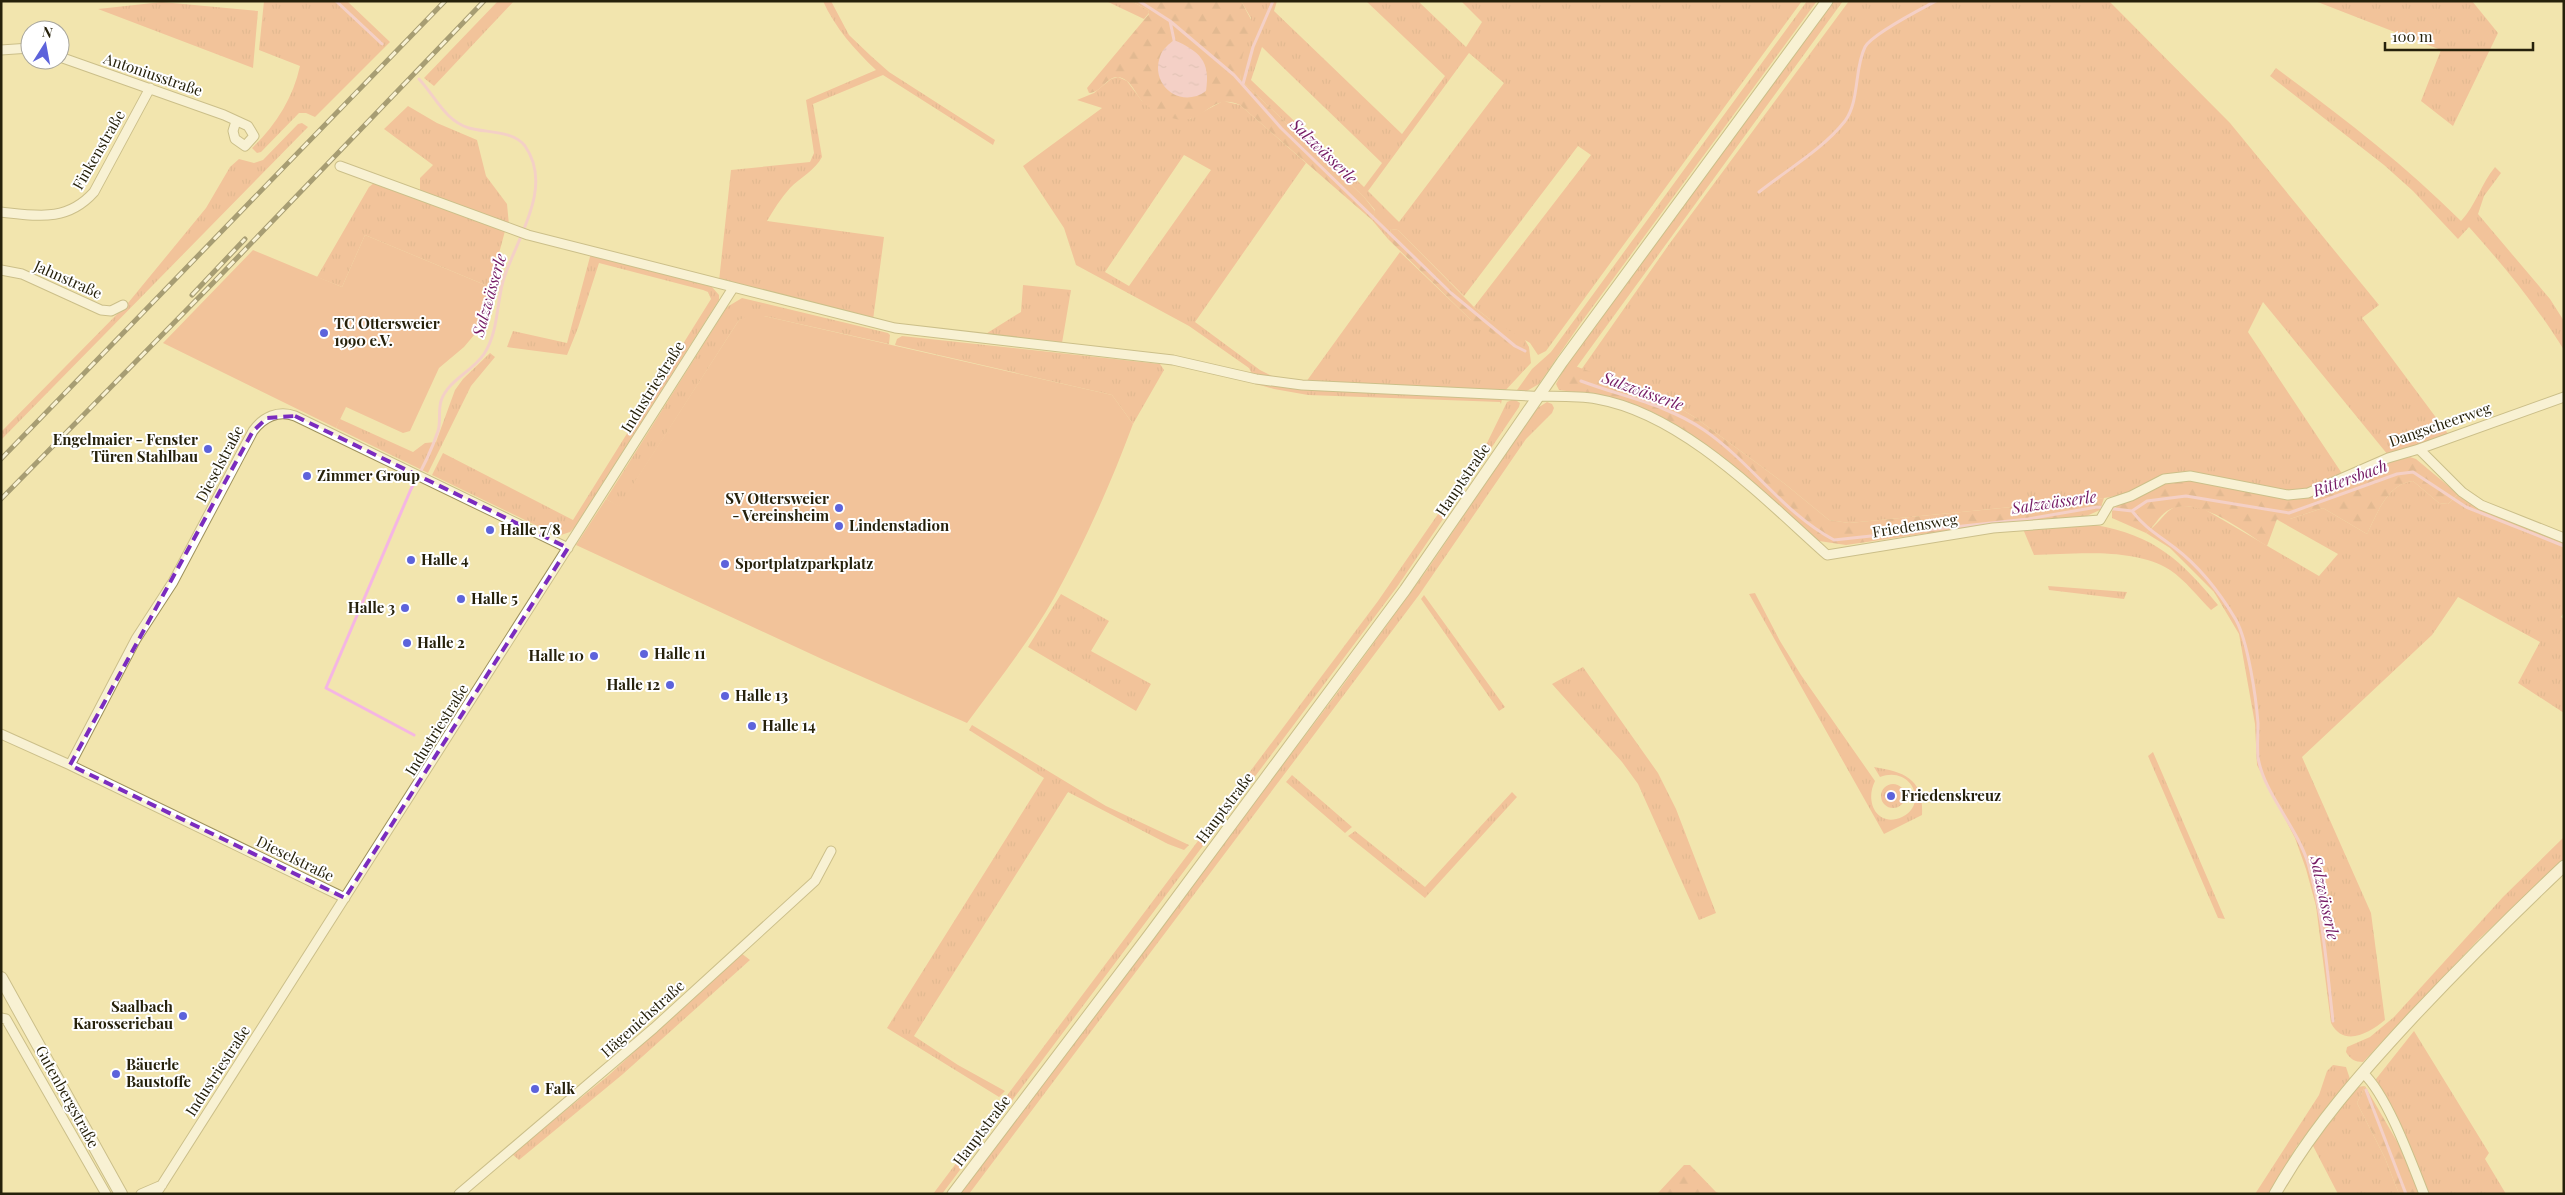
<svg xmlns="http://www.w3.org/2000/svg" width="2565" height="1195" viewBox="0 0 2565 1195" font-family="'Playfair Display',serif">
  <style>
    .grass { fill: url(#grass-tufts); fill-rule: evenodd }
    .forest { fill: url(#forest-firs) }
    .garden { fill: #f29a81 }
    .water { fill: url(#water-ripples) }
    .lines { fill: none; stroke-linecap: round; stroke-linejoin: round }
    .stream { stroke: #f5b6e3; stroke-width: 3 }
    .minor-casing { stroke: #9d915c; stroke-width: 11 }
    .tertiary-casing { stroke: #9d915c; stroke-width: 13 }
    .secondary-casing { stroke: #9d915c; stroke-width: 14 }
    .minor { stroke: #fff; stroke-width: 9 }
    .tertiary { stroke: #fff; stroke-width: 11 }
    .secondary { stroke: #fff; stroke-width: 12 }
    .rail-casing { stroke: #4d462a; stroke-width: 5 }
    .rail { stroke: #fff; stroke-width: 3; stroke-dasharray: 9; stroke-linecap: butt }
    .marked { fill: none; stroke: #7b2cbf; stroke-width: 4; stroke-dasharray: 10 6; stroke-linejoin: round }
    .poi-dot { fill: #5d63db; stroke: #fff; stroke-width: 2 }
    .labels { text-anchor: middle; stroke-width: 4; stroke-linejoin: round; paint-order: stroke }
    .street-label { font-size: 15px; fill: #26210b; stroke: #fff }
    .poi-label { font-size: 15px; font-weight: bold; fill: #26210b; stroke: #fff; text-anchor: start }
    .water-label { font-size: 16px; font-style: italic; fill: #751a64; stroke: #fff }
  </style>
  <defs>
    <pattern id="grass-tufts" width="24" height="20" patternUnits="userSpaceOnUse" patternTransform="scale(1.25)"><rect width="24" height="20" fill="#f29a81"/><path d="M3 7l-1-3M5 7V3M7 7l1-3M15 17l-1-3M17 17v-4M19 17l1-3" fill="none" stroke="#cf846e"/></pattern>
    <pattern id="forest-firs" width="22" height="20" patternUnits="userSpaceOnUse" patternTransform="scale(1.25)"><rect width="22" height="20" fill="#f29a81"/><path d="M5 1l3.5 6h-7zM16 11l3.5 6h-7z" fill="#cf846e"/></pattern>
    <pattern id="water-ripples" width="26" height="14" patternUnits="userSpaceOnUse" patternTransform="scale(1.25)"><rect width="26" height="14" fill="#f5b6e3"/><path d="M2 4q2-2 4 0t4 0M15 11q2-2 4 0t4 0" fill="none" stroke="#d29cc1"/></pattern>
  </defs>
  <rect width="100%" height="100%" fill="#f2e5ae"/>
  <path class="grass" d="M264,1H347L390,42L315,117L306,113H299L261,152L257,153L252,148C276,125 293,98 300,66L259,50Z
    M498,1H514L434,86L424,78Z
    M823,1H831L849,35L871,56L889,72L995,140L993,145L883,75L813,104L822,157C815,170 800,178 790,188C781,198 774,209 767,221L884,237L873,320L719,281L731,170L810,162L814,153L806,100L876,70C855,50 835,28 823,1Z
    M1106,1H1131L1148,10L1149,13L1144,19Z
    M1241,1H1277L1274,11L1402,134L1445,76L1366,1H1418L1466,47L1482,22L1461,1H1802L1546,351L1538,355L1530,343L1525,340L1529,347L1531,363L1504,392L1306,382L1400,252L1471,320L1492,321L1474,307L1591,155L1578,146L1464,296L1398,230L1391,229L1388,239L1372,220L1375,210L1364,197L1241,80L1239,68L1251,18ZM1262,47L1382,163L1364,187L1251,80ZM1469,53L1504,83L1399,222L1368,191Z
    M1807,1H1817L1580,324L1539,384L1525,392L1517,390L1532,369L1551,352Z
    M1833,1H1843L1576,368L1567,363Z
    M1849,1H2109L2230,123L2379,305L2362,318L2449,435L2388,455L2263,302L2248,332L2343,475L2304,491L2128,494L2104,498L1849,523L1829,520L1785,484L1696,418L1664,399L1581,370L1670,243Z
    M2315,1H2472L2498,33L2453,126L2421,101L2441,50Z
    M162,2L258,11L253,68L98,9Z
    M2276,68C2341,116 2403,163 2461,221C2476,205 2481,184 2495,167L2501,173L2484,196L2478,214L2550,299L2564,321V350C2536,305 2504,266 2469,227L2458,239L2413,191L2384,165L2270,76Z
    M1118,77L1127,81L1142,101L1190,119L1223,101L1240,105L1306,163L1195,322L1260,370L1278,379L1253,376L1249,368L1189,326L1076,265L1064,228L1023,166L1102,108L1077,100L1094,93L1111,79ZM1184,155L1211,170L1129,286L1105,272Z
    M408,106L437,123L477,140L486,176L507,204L509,225L420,192V178L433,165L384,129Z
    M302,123L308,127L1,440V432L128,303L206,208L230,167L239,159L254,163L263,160L298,124Z
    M375,182L505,231L490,287L365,235L342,287L317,277L369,187Z
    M591,253L712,287L719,295V300L575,527L570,532L558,536L432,475L443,453L573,520L711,299L708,292L703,290L599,263L578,328L567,355L507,347L513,331L567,343Z
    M1023,285L1071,290L1062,343L984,335L1021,312Z
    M742,298L888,333L890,335L889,344L764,316L739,320L619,507L606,499L727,307Z
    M902,336L1160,364L1164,370L1133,424L1112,395L895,345L897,339Z
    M490,353L495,357L471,386L428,473L336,428L340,419L413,452L425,443L436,442L455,390L463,379Z
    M1235,378C1323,394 1412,395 1502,399L1501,404L1500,402L1308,395L1274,389Z
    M1514,399L1520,403L1519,407L1397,587L942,1194H933L1378,601L1487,443L1507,402Z
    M1547,402L1552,404L1554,408L1552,413L1526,439L1419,595L969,1194H959L1338,692L1427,570L1536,409Z
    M2413,481L2439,503L2448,504L2458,494L2474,506L2564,542V612L2561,617L2564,619V713L2518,683L2540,642L2458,597L2432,635L2302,757L2371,913L2385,1020C2369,1033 2344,1048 2331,1023L2316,906L2306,869L2295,838L2257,765L2255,724L2239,634L2214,592L2170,548L2146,533C2172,513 2164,500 2204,509L2319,576L2338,554L2276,519H2290L2323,508L2367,534C2377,514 2387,484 2413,481Z
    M2095,525C2154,535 2181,560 2218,605L2211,610C2198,597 2185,580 2170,570C2134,547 2074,554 2034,555L2023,529Z
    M2048,586L2127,592L2124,599L2049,590Z
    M1755,593L1780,641L1801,675L1875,781C1864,803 1878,828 1902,817C1929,804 1911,765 1880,777L1874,767C1905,772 1924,779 1922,815L1884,834L1749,594Z
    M1061,594L1109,621L1091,651L1151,684L1136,711L1028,647Z
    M1424,595L1505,707L1499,711L1421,599Z
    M1583,667L1658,773L1676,809L1716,913L1699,920L1638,784L1622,762L1552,684Z
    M972,725L1106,806L1189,845L1184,850L1168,844L1068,792L914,1036L958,1065L1005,1091L999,1097L887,1028L1044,778L969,730Z
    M2153,752L2225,919L2218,918L2148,756Z
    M1292,775L1352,827L1345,833L1286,782Z
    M1881 796a12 12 0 1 1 24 0a12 12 0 1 1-24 0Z
    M1512,792L1517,797L1425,898L1348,836L1355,831L1425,887Z
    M2564,837V860L2480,938L2363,1062C2355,1062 2350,1059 2346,1052L2347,1047L2370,1037L2394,1017L2503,897Z
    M741,953L750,960L623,1074L519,1160L512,1154L609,1075Z
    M2414,1031L2489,1153L2485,1159L2506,1194H2428L2408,1143L2376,1079Z
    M2333,1065L2346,1067L2350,1079L2297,1146L2269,1194H2255L2319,1095L2327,1071Z
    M2365,1086L2357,1103L2385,1158L2399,1194H2338L2312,1144L2357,1087Z"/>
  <path class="forest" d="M1131,1H1241L1254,25C1247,43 1238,60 1241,80L1364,197L1375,211L1372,220L1240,105C1213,93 1207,119 1183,120C1172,120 1149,110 1142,101C1135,93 1131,79 1118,77C1107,76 1101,93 1089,93L1087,88L1149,14L1148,10Z
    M1391,229L1398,230L1474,307L1492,321L1524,339L1521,349L1518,350L1471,320L1388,239Z
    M1567,363L1664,399L1696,418L1785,484L1829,520L1849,523L2104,498L2100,510L2082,518L1979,526L1846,545L1819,541L1805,532C1759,492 1701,432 1645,409C1618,398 1588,394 1559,390L1556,384Z
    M2410,457L2416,459L2458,494L2448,504L2439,503L2413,481C2387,484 2377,514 2367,534L2323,508L2290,519H2277L2267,546C2242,531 2196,493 2167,511C2159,516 2154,527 2146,533L2112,518V511L2118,505L2165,482L2189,480L2308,497L2387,462Z
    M2365,1086L2399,1145L2420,1194H2399L2385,1158L2357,1103Z
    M1684,1165H1690L1716,1192L1721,1194H1657Z"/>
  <path class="garden" d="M365,235L490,287L489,312L485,322L464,347L439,368L410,431L403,433L346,407L336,428L163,343L253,250L342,287Z
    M749,315L764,316L1112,395L1133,424C1111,483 1085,542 1054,598C1029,642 997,682 967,723L824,660L576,545L606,499L619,506L739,320Z"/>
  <path class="water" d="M1174,40C1199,51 1211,61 1206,91C1180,110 1148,84 1161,54C1163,49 1169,44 1174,40Z"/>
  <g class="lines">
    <path class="stream" d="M336,1L382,44
      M1139,1L1170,21L1234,75L1281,128L1451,293L1515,346L1525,351
      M1170,21L1174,40
      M1243,84L1253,47L1273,1
      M1759,192C1788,169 1822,150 1845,121C1860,100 1854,69 1865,47C1872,34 1921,9 1936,1
      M1581,381C1623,397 1666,404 1704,430C1751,462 1783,513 1834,540L2028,519L2097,507L2132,511C2147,530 2157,534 2175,548C2200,567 2220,593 2236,620C2248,642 2256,697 2258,723C2258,735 2257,746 2258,757C2263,792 2297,827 2308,863C2323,914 2327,969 2333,1021
      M2132,511L2147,501L2186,496L2289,513L2397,474L2413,472L2466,507L2564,546
      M414,735L326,688L411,489C422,470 431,452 438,431C441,422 438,411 441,401C448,380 472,372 484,354C499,331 496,303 504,278C517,238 554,187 525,146C513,130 486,133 469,128C445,121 435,96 419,79
      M2366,1090L2406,1194"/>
    <defs>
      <path id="minor" d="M1,50L30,48
        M60,57L224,115L248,126L254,136L245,146L235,139L233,131L236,121
        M340,166L528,235L895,328L1173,360L1256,379L1302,385L1529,396C1552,397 1575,395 1597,399C1683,414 1764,499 1827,555L1993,528L2100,520L2110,503L2131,496L2164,479L2190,476L2288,495L2308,493L2388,458L2419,449L2564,397
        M1,212C38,216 67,222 94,192L150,88
        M1,270L22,274L101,310L111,311L123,305
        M2419,449L2462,492L2481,505L2564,538
        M1,734L70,765
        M345,898L70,765L136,639L173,582L253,431C263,417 278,410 295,416L568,548
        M1,1018L6,1019L106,1194
        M2363,1073C2387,1095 2411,1161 2424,1194
        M141,1194L162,1185
        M156,1194L733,288
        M459,1194L654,1028L815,881L831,851"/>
      <path id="tertiary" d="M953,1194L1150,934L1405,590L1562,362L1827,1
        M2275,1194C2312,1128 2362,1072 2413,1017C2462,965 2512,915 2564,866"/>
      <path id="secondary" d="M1,978L121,1194"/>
    </defs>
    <use href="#minor" class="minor-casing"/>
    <use href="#tertiary" class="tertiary-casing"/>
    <use href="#secondary" class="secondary-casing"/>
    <use href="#minor" class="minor"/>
    <use href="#tertiary" class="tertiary"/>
    <use href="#secondary" class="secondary"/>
    <defs>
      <path id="rail" d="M192,295L245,239
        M1,459L445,1
        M1,499L213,283L484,1"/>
    </defs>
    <use href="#rail" class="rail-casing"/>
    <use href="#rail" class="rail"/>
  </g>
  <path d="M0 0H2565V1195H0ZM295,416L568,548L345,898L70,765L253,431L267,418Z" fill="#f2e5ae" fill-opacity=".55" fill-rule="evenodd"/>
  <path class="marked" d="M295,416L568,548L345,898L70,765L253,431L267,418Z"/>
  <g class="poi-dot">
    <circle cx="324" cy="333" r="5"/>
    <circle cx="208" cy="449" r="5"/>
    <circle cx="307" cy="476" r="5"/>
    <circle cx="839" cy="508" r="5"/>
    <circle cx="839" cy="526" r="5"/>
    <circle cx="490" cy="530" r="5"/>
    <circle cx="411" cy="560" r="5"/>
    <circle cx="725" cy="564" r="5"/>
    <circle cx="461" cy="599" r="5"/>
    <circle cx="405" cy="608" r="5"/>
    <circle cx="407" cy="643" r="5"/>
    <circle cx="644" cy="654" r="5"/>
    <circle cx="594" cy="656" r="5"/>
    <circle cx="670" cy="685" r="5"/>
    <circle cx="725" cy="696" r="5"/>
    <circle cx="752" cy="726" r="5"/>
    <circle cx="1891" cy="796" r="5"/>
    <circle cx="183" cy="1016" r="5"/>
    <circle cx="116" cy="1074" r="5"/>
    <circle cx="535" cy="1089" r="5"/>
  </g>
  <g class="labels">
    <g class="street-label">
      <text transform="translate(153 75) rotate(19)" y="5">Antoniusstraße</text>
      <text transform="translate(99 150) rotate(-60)" y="5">Finkenstraße</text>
      <text transform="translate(68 280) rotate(24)" y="5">Jahnstraße</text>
      <text transform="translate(653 387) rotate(-58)" y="5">Industriestraße</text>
      <text transform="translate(2440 425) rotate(-19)" y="5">Dangscheerweg</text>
      <text transform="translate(220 464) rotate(-62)" y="5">Dieselstraße</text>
      <text transform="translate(1463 480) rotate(-56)" y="5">Hauptstraße</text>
      <text transform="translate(1915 526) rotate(-9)" y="5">Friedensweg</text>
      <text transform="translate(437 730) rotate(-58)" y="5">Industriestraße</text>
      <text transform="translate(1225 808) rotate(-53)" y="5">Hauptstraße</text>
      <text transform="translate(295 859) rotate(26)" y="5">Dieselstraße</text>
      <text transform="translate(643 1019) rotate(-42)" y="5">Hägenichstraße</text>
      <text transform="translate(218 1071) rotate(-57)" y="5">Industriestraße</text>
      <text transform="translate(67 1097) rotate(61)" y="5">Gutenbergstraße</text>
      <text transform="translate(982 1131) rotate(-53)" y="5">Hauptstraße</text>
    </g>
    <g class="poi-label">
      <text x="334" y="329">TC Ottersweier<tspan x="334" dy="17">1990 e.V.</tspan></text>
      <text x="198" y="445" text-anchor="end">Engelmaier - Fenster<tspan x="198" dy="17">Türen Stahlbau</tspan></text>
      <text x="317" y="481">Zimmer Group</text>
      <text x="829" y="504" text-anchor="end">SV Ottersweier<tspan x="829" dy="17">- Vereinsheim</tspan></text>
      <text x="849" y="531">Lindenstadion</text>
      <text x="500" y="535">Halle 7/8</text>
      <text x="421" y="565">Halle 4</text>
      <text x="735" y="569">Sportplatzparkplatz</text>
      <text x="471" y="604">Halle 5</text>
      <text x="395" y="613" text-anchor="end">Halle 3</text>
      <text x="417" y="648">Halle 2</text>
      <text x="654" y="659">Halle 11</text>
      <text x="584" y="661" text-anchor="end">Halle 10</text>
      <text x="660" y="690" text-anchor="end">Halle 12</text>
      <text x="735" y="701">Halle 13</text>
      <text x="762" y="731">Halle 14</text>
      <text x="1901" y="801">Friedenskreuz</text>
      <text x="173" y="1012" text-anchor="end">Saalbach<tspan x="173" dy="17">Karosseriebau</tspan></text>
      <text x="126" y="1070">Bäuerle<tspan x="126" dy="17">Baustoffe</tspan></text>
      <text x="545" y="1094">Falk</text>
    </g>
    <g class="water-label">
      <text transform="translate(1324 151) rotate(44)" y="6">Salzwässerle</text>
      <text transform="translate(489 295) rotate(-74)" y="6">Salzwässerle</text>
      <text transform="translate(1643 391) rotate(20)" y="6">Salzwässerle</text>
      <text transform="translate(2350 478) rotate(-20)" y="6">Rittersbach</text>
      <text transform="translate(2054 502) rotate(-8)" y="6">Salzwässerle</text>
      <text transform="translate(2325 898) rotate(78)" y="6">Salzwässerle</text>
    </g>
  </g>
  <rect width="2565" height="1195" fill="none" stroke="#26210b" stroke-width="5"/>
  <g transform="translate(45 45) rotate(11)"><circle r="24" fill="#ffffff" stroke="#a8a69d"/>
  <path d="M0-4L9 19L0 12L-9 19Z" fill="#5d63db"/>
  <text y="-8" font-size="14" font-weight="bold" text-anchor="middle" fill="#26210b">N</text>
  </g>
  <path d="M2385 42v8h148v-8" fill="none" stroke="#26210b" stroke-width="2.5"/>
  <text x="2392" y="42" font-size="15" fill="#26210b" stroke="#ffffff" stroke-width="4" paint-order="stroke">100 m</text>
</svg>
